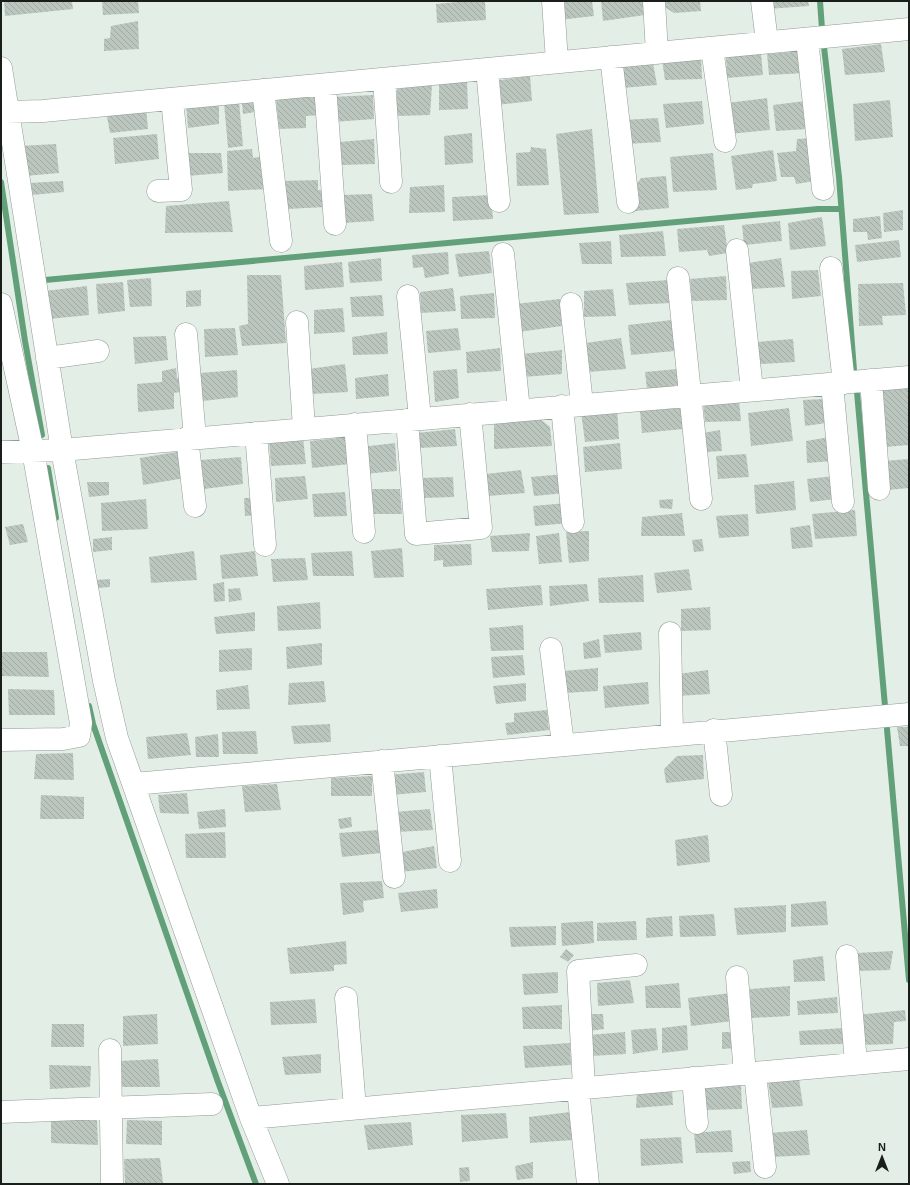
<svg xmlns="http://www.w3.org/2000/svg" width="910" height="1185" viewBox="0 0 910 1185" font-family="Helvetica,sans-serif">
  <style>
    .lines { fill: none; stroke-linecap: round; stroke-linejoin: round }
    .stream { stroke: #62a07a; stroke-width: 6 }
    .building { fill: url(#building-back-hatch) }
    .minor-casing { stroke: #919b94; stroke-width: 23 }
    .minor { stroke: #fff; stroke-width: 22 }
  </style>
  <defs>
    <pattern id="building-back-hatch" width="6" height="6" patternUnits="userSpaceOnUse"><rect width="6" height="6" fill="#bbc6be"/><path d="M-1 5l2 2M0 0l6 6M5-1l2 2" fill="none" stroke="#a0aaa3"/></pattern>
  </defs>
  <rect width="100%" height="100%" fill="#e3eee7"/>
  <g class="lines">
    <path class="stream" d="M820,1L822,29
      M824,47L839,177L854,370
      M1,182L25,341L42,435
      M45,280L818,209H841
      M857,392L885,706
      M48,468L56,518
      M89,706L93,724L218,1082L256,1184
      M887,729L909,980"/>
  </g>
  <path class="building" d="M4,1H76V2H72L73,9L5,16Z
    M102,1H138L139,13L103,15Z
    M468,1H485L486,20L437,23L436,4Z
    M558,1H592L594,16L559,20Z
    M601,1H643L645,15L603,21Z
    M662,1H700L701,11L674,13L663,6Z
    M767,1H808L809,6L767,9Z
    M138,21L139,49L104,51V39L110,38L111,26Z
    M881,44L885,72L845,75L842,49Z
    M803,51L805,73L769,75L767,54Z
    M761,53L763,75L727,78L726,57Z
    M701,56L702,79L665,80L662,60Z
    M653,63L657,85L622,88V65Z
    M530,76L532,101L497,105L494,81Z
    M467,81L468,109L439,110V84Z
    M432,85L430,115L397,116V89Z
    M317,95L320,115L306,116V128L279,129L276,98Z
    M373,95L374,119L334,122L332,97Z
    M767,98L770,130L730,134L727,103Z
    M253,100L255,112L243,114L242,103Z
    M890,100L893,137L855,141L853,104Z
    M219,101V124L188,128L186,105Z
    M239,101L243,146L228,148L224,103Z
    M702,101L704,124L666,128L663,104Z
    M805,101L808,129L776,131L773,105Z
    M146,108L148,129L110,133L106,111Z
    M658,118L661,142L626,144L623,120Z
    M592,129L599,213L564,215L556,134Z
    M472,133L473,163L445,165L444,136Z
    M157,134L159,159L115,164L113,138Z
    M812,138L815,181L796,184L794,177H781L777,153L796,151L797,139Z
    M374,139L375,164L341,165L340,142Z
    M56,144L59,173L25,176L20,146Z
    M531,147L546,149L549,185L517,186L516,153L530,152Z
    M252,149L253,158L266,156L268,189L228,191L227,151Z
    M773,150L777,181L753,184L752,188L736,190L731,156Z
    M188,153H221L223,173L187,176Z
    M713,153L717,190L673,192L670,157Z
    M666,176L669,208L635,211L636,185L641,178Z
    M318,180V190H325L326,207L287,209L284,181Z
    M63,181L64,192L32,195L30,183Z
    M444,185L445,212L409,213L410,187Z
    M372,194L374,221L342,223L341,195Z
    M491,195L493,219L453,221L452,197Z
    M229,201L233,232L165,233L166,206Z
    M903,210V230L884,232L883,213Z
    M880,216L882,238L868,240L867,232H853V219Z
    M822,217L826,246L790,250L788,223Z
    M780,221L782,241L744,245L742,225Z
    M724,225L728,253L709,256L707,250L679,252L677,229Z
    M663,231L666,256L621,257L619,235Z
    M899,240L901,257L857,262L855,245Z
    M611,241L612,264H582L579,243Z
    M489,251L492,273L459,277L455,254Z
    M448,252L449,274L425,278L423,267L413,268L412,255Z
    M381,258L382,281L350,283L348,262Z
    M781,258L785,287L750,289L748,263Z
    M342,262L344,287L305,290L304,266Z
    M818,270L821,296L792,299L791,271Z
    M247,275H281L286,343L242,346L239,326L248,324Z
    M726,276L727,300L692,301L690,279Z
    M151,278L152,306L130,307L127,280Z
    M669,280L671,303L629,305L626,283Z
    M123,282L125,311L98,314L96,284Z
    M903,283L906,315L882,316L883,325L859,326L858,284Z
    M87,286L89,315L49,319L45,291Z
    M453,288L456,311L421,313L420,292Z
    M613,289L616,316L584,317V291Z
    M201,290V306L186,307V291Z
    M494,293L495,318L461,319L460,296Z
    M382,295L384,316L352,317L350,297Z
    M560,299L562,326L518,332L515,304Z
    M343,308L345,332L314,334V310Z
    M672,320L675,351L631,355L628,325Z
    M235,328L238,355L205,357L204,329Z
    M458,328L461,350L428,353L426,331Z
    M387,332L388,354L353,355L352,337Z
    M166,336L168,360L135,364L133,337Z
    M621,338L626,369L588,372L586,343Z
    M793,339L795,362L760,364L757,342Z
    M500,348L501,371L467,373L466,352Z
    M562,350V374L523,377L521,354Z
    M345,364L348,392L310,394L309,369Z
    M176,368L177,378H184L185,391L174,393V409L138,412L137,384L162,382V371Z
    M457,369L459,398L435,402L433,371Z
    M677,369L678,386L647,389L645,372Z
    M237,370L238,397L203,401L200,373Z
    M388,374L389,396L356,399L355,378Z
    M909,385V445L885,447L878,403L883,386Z
    M825,399L827,423L805,426L803,400Z
    M739,400L741,421L705,422L703,403Z
    M617,408L619,439L585,442L581,412Z
    M681,408L683,429L642,433L640,411Z
    M789,408L793,441L751,446L748,413Z
    M539,418L550,427L552,446L494,449V424Z
    M455,429L457,446L419,448L417,433Z
    M720,430L722,451L705,452L703,433Z
    M348,437L350,464L312,468L310,441Z
    M830,437L833,461L807,463L806,441Z
    M303,438L306,464L271,466L269,440Z
    M395,443L397,471L364,474L361,447Z
    M620,443L622,469L585,472L583,447Z
    M182,451L185,478L143,485L140,458Z
    M746,454L749,477L718,479L716,456Z
    M241,457L243,484L204,489L201,460Z
    M909,459V488L887,490L884,461Z
    M521,470L525,493L488,496L486,474Z
    M564,474L566,493L534,496L531,477Z
    M305,476L308,499L276,502L275,478Z
    M834,476L836,499L810,502L807,479Z
    M453,477L454,497L422,498L420,478Z
    M794,481L796,510L756,514L754,485Z
    M87,482H109V495L89,497Z
    M369,489H400L402,514H370Z
    M345,492L347,516L314,517L312,494Z
    M244,498H257L258,515L245,516Z
    M146,499L148,529L102,531L101,503Z
    M673,499L672,509L660,508L659,500Z
    M567,503L569,523L535,526L533,506Z
    M855,510L857,536L815,539L812,514Z
    M682,513L685,536H641L642,517Z
    M748,514L749,536L719,538L716,516Z
    M23,524L28,542L10,545L5,527Z
    M810,525L813,547L792,549L790,528Z
    M589,531V561L569,563L566,532Z
    M530,533L529,551L492,552L490,536Z
    M559,533L562,562L539,564L536,536Z
    M112,537V550L93,552V539Z
    M702,539L704,551L694,552L692,540Z
    M471,544L472,565L443,567V560L434,561V545Z
    M402,548L404,577L374,578L371,551Z
    M194,551L197,580L151,583L149,557Z
    M255,551L258,576L222,579L220,555Z
    M352,551L354,576H313L311,553Z
    M305,558L308,580L273,582L271,559Z
    M689,569L692,590L657,593L654,573Z
    M643,575L644,602L599,603L598,578Z
    M110,579V587L97,588L96,580Z
    M224,582L225,601L214,602L213,584Z
    M587,584L589,601L550,606L549,586Z
    M541,585L543,605L488,610L486,589Z
    M240,588L242,600L229,602L228,589Z
    M320,602L321,629L278,631L277,606Z
    M710,607L711,630L681,631V609Z
    M255,612V631L216,634L214,617Z
    M523,625L524,650L491,651L489,628Z
    M641,632L642,650L605,653L603,635Z
    M599,639L601,657L584,659L583,643Z
    M322,643V665L287,669L286,647Z
    M252,648V670L219,672V650Z
    M1,652H47L49,677L1,676Z
    M523,655L525,675L493,678L491,657Z
    M598,668V691L565,693L564,671Z
    M708,670L710,694L677,696L678,674Z
    M324,681L326,702L288,705L289,683Z
    M648,682L649,704L605,708L603,686Z
    M526,683V701L496,704L493,686Z
    M248,685L250,709L217,710L216,690Z
    M8,689L54,690L55,715H9Z
    M547,710L549,730L507,735L505,723L514,722V713Z
    M330,724L331,742L294,744L291,726Z
    M897,727H909V746H900Z
    M256,731L258,754H223L222,732Z
    M187,733L191,755L148,759L146,737Z
    M218,734L219,757H196L195,737Z
    M73,753L74,780L34,779L36,754Z
    M703,755L704,779L666,783L664,769L677,756Z
    M424,772L426,792L391,795L388,775Z
    M372,776V796H331V778Z
    M277,784L281,810L245,812L242,786Z
    M187,793L189,814L160,813L158,795Z
    M41,795L84,797V819H40Z
    M225,809L226,827L199,829L197,812Z
    M430,809L433,830L397,832L395,812Z
    M351,817L352,827L340,829L338,819Z
    M378,830L381,853L342,857L339,833Z
    M225,832L226,858H186L185,834Z
    M708,835L710,862L677,866L675,840Z
    M434,846L437,868L400,872L397,853Z
    M382,881L384,898L363,901L364,912L343,915L340,883Z
    M437,889L438,908L401,912L398,893Z
    M826,901L828,925L791,927V904Z
    M786,905V932L737,935L734,908Z
    M714,914L716,936L680,937L679,916Z
    M672,916L673,936L646,938V918Z
    M593,921L594,943L562,946L561,923Z
    M636,921L637,940L597,941V923Z
    M556,926V945L511,947L509,927Z
    M346,941L347,964L334,965V971L290,974L287,948Z
    M566,949L574,955L568,962L560,957Z
    M893,951L890,970L857,971V953Z
    M823,956L825,981L794,982L793,960Z
    M558,972V993L524,995L522,974Z
    M630,980L634,1003L598,1006L597,983Z
    M679,983L681,1008H646L645,986Z
    M790,986V1016L751,1018L750,989Z
    M731,993L733,1021L691,1026L688,998Z
    M837,997L838,1013L798,1015L797,1001Z
    M315,999L317,1023L271,1025L270,1002Z
    M562,1005V1029H523L522,1007Z
    M905,1010L906,1021L894,1022L893,1044L861,1045L857,1015Z
    M157,1014L158,1044L123,1046V1016Z
    M588,1014H603L604,1029L589,1031Z
    M52,1024H84V1047H51Z
    M687,1025L688,1050L662,1053V1028Z
    M656,1028L658,1050L633,1054L631,1030Z
    M843,1028L844,1044L800,1045L799,1031Z
    M625,1032L626,1054L591,1056L589,1035Z
    M722,1032H735L736,1048L722,1049Z
    M570,1043L571,1065L525,1068L523,1046Z
    M321,1054V1073L285,1075L282,1057Z
    M158,1059L160,1087H122L120,1061Z
    M49,1065L91,1066L90,1087L50,1089Z
    M799,1079L803,1106L772,1108L768,1082Z
    M741,1084L742,1109L705,1110L704,1087Z
    M672,1089L673,1105L636,1108L637,1092Z
    M570,1112L573,1140L530,1143L529,1117Z
    M506,1113L508,1138L462,1142L461,1115Z
    M51,1120H97L98,1145L51,1143Z
    M127,1120L162,1121V1145L126,1144Z
    M411,1122L413,1145L368,1150L364,1125Z
    M731,1130L733,1152L696,1153L694,1133Z
    M807,1130L810,1155L771,1157L769,1133Z
    M681,1137L683,1163L641,1166L640,1139Z
    M160,1158L163,1183L125,1184L124,1159Z
    M750,1161L751,1172L734,1174L732,1162Z
    M533,1162V1178L517,1180L515,1166Z
    M469,1167L470,1181L460,1182L459,1168Z"/>
  <g class="lines">
    <defs>
      <path id="minor" d="M553,1L557,62
        M654,1L657,53
        M762,1L767,42
        M807,39L823,189
        M712,48L725,141
        M611,57L628,202
        M1,68L62,450L104,681L117,738L251,1118L278,1184
        M487,69L499,201
        M384,79L391,182
        M325,85L335,224
        M263,90L281,241
        M7,112L43,111L909,29
        M158,191L181,190L172,99
        M737,250L752,390
        M503,254L519,410
        M831,268L844,383
        M678,278L701,499
        M408,296L420,418
        M1,304L33,451L81,723L79,736L63,739L1,740
        M571,304L582,404
        M297,322L304,428
        M186,334L195,438
        M47,358L98,351
        M871,380L879,489
        M832,384L843,502
        M562,406L573,522
        M407,420L416,534L481,528L470,414
        M355,424L364,532
        M256,433L265,545
        M187,438L195,506
        M1,452L62,450L909,377
        M670,633L672,734
        M551,649L563,744
        M714,730L721,795
        M440,756L450,861
        M382,761L394,877
        M134,784L909,714
        M847,956L856,1063
        M737,977L745,1074
        M346,998L355,1108
        M110,1050L112,1184
        M755,1073L765,1167
        M693,1078L697,1123
        M584,1088L578,971L636,965
        M578,1089L588,1184
        M1,1112L212,1104
        M251,1118L909,1059"/>
    </defs>
    <use href="#minor" class="minor-casing"/>
    <use href="#minor" class="minor"/>
  </g>
  <rect width="910" height="1185" fill="none" stroke="#1a1e1b" stroke-width="4"/>
  <g transform="translate(882 1157)" stroke="#e3eee7" stroke-width="3" paint-order="stroke">
  <path d="M0-3L7 15L0 10L-7 15Z" fill="#1a1e1b"/>
  <text y="-6" font-size="11" font-weight="bold" text-anchor="middle" fill="#1a1e1b">N</text>
  </g>
</svg>
